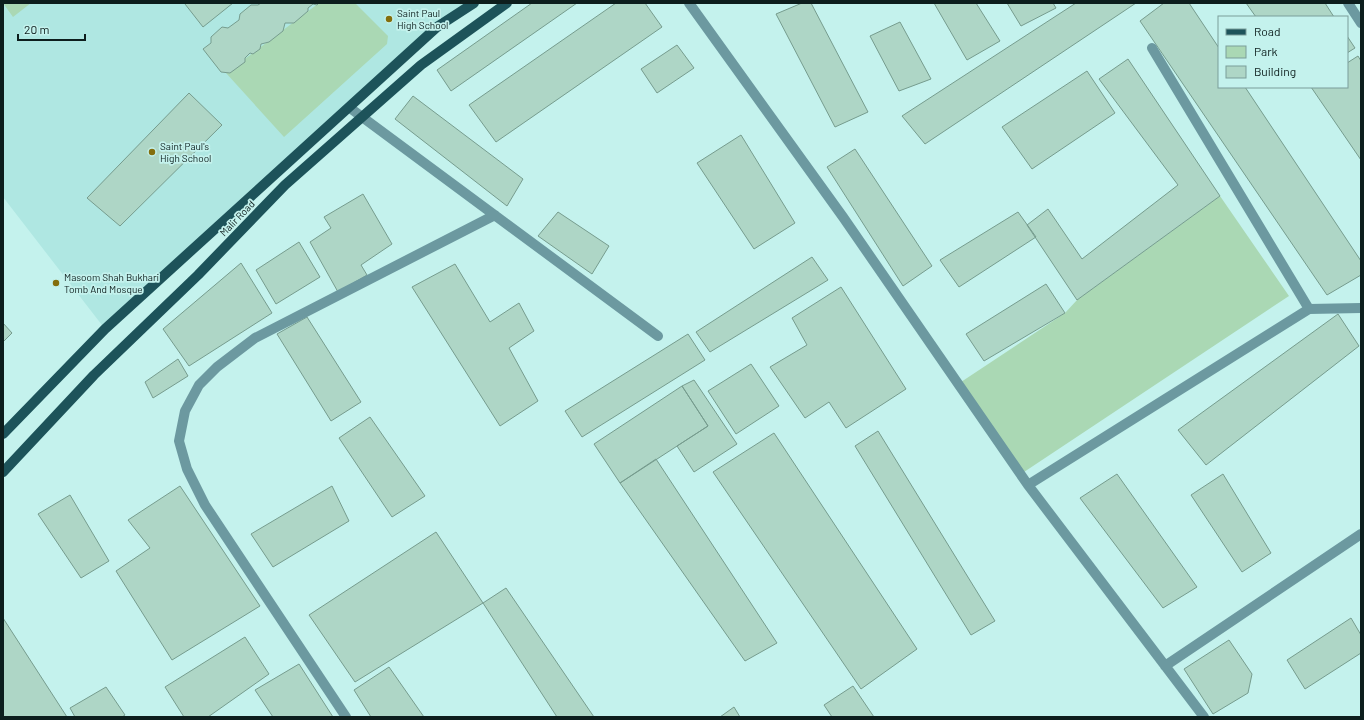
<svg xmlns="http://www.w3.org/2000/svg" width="1364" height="720" viewBox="0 0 1364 720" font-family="Barlow,sans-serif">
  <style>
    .built { fill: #afe7e2 }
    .green { fill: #aad8b4 }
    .building { fill: #aed6c6; stroke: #769c8e }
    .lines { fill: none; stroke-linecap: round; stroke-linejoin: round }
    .minor { stroke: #6c99a0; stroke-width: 10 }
    .major { stroke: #1d535a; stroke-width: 10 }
    .poi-dot { fill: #846e0c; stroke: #c4f2ed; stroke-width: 1.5 }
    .labels { text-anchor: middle; stroke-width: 3.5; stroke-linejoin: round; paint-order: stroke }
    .poi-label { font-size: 10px; fill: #0d1e1d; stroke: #c4f2ed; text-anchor: start }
    .street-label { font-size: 10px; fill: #0d1e1d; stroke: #c4f2ed }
  </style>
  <rect width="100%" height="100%" fill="#c4f2ed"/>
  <path class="built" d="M3,3H474L437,27L105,329L3,197Z"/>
  <path class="green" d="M3,3H31L13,17Z
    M319,3H355L388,36L387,44L284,137L226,73Z
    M1220,196L1289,296L1021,474L958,384L1065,313L1077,300Z"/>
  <path class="building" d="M186,3H233L203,27L185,4Z
    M261,3H319L317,5L313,4L308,8V11L294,23H285L283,31L269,42L261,44L260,49L253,54L250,53L245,58V62L230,73L221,72L203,49L211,43V37L222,27L228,28L239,20L240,14L251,5H258Z
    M532,3H577L451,91L437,70Z
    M616,3H645L662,27L496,142L469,105Z
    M802,3H811L868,112L835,127L776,14Z
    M934,3H976L1000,41L967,60Z
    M1007,3H1053L1056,8L1021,26Z
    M1076,3H1136L925,144L902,116Z
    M1164,3H1189L1219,48V87H1245L1361,261V275L1327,295L1140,21Z
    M1246,3H1325L1334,17H1256Z
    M900,22L931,79L899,91L870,36Z
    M1347,36L1355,48L1347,53Z
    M677,45L694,68L657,93L641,69Z
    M1358,56L1361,61V160L1311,87H1347V63Z
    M1128,59L1220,196L1077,300L1027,225L1048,209L1082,259L1178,185L1099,79Z
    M1087,71L1115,113L1032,169L1002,127Z
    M189,93L222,125L120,226L87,198Z
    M413,96L523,179L507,206L395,119Z
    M741,135L795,223L754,249L697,163Z
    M855,149L932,266L903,286L827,167Z
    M363,194L392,244L361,265L367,275L338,292L310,242L331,228L324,217Z
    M558,212L609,246L592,274L538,236Z
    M1018,212L1036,237L959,287L940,260Z
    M299,242L320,277L276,304L256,270Z
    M812,257L828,280L710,352L696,332Z
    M241,263L272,313L189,366L163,329Z
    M455,264L490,322L519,303L534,331L509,348L538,401L500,426L412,287Z
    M1046,284L1065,313L984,361L966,334Z
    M841,287L906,389L846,428L829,402L805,418L770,367L807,345L792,318Z
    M1338,314L1359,346L1206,465L1178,430Z
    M307,317L361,402L331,421L277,334Z
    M3,323L12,333L3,342Z
    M688,334L705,360L582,437L565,411Z
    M178,359L188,376L153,398L145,382Z
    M751,364L779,406L736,434L708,391Z
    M694,380L737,444L694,472L677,446L708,426L682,386Z
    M682,386L708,426L620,483L594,444Z
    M370,417L425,496L392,517L339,438Z
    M878,431L995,621L971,635L855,446Z
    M774,433L917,649L861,689L713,472Z
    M656,459L777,643L745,661L620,483Z
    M1117,474L1197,587L1163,608L1080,498Z
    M1223,474L1271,553L1242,572L1191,495Z
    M180,486L260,606L172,660L116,571L150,548L128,520Z
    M332,486L349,521L273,567L251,534Z
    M70,495L109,561L81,578L38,514Z
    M436,532L483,603L355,682L309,615Z
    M506,588L594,717H557L483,603Z
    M3,618L67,717H3Z
    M1351,618L1361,635V653L1305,689L1287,660Z
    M245,637L269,674L208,717H184L165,687Z
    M1229,640L1252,674L1248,693L1213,714L1184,669Z
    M299,664L333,717H273L255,690Z
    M389,667L424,717H371L354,690Z
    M853,686L874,717H832L824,705Z
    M106,687L125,715L122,717H75L70,708Z
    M734,707L740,717H720Z"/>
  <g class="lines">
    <path class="minor" d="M689,3L843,217L1028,485L1204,717
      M1348,3L1361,23
      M1152,48L1309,309
      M350,108L658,336
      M1028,485L1309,309L1361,308
      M1165,666L1361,534
      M346,717L205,505L187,469L179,441L185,411L199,385L217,367L255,338L495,215"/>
    <path class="major" d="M3,434L105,329L437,27L474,3
      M3,472L94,375L198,275L285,185L421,65L507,3"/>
  </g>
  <g class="poi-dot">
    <circle cx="389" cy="19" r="4"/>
    <circle cx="152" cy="152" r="4"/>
    <circle cx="56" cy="283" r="4"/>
  </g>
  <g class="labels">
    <g class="poi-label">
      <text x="397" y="17">Saint Paul<tspan x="397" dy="12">High School</tspan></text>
      <text x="160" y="150">Saint Paul's<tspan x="160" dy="12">High School</tspan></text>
      <text x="64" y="281">Masoom Shah Bukhari<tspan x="64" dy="12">Tomb And Mosque</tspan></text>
    </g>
    <g class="street-label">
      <text transform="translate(237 218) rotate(-46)" y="4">Malir Road</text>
    </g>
  </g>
  <rect width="1364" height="720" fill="none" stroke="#0d1e1d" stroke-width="8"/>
  <rect x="1218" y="16" width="130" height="72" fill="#c4f2ed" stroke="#7b9d9a"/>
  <rect x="1226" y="29" width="20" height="6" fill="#1d535a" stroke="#7b9d9a"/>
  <text x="1254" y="36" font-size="12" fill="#0d1e1d">Road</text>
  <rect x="1226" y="46" width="20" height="12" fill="#aad8b4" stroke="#7b9d9a"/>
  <text x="1254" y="56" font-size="12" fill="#0d1e1d">Park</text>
  <rect x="1226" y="66" width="20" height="12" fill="#aed6c6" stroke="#7b9d9a"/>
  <text x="1254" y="76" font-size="12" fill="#0d1e1d">Building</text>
  <path d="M18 34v6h67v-6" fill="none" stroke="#0d1e1d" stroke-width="2"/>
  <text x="24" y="34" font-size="12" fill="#0d1e1d" stroke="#c4f2ed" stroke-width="3" paint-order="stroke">20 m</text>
</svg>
